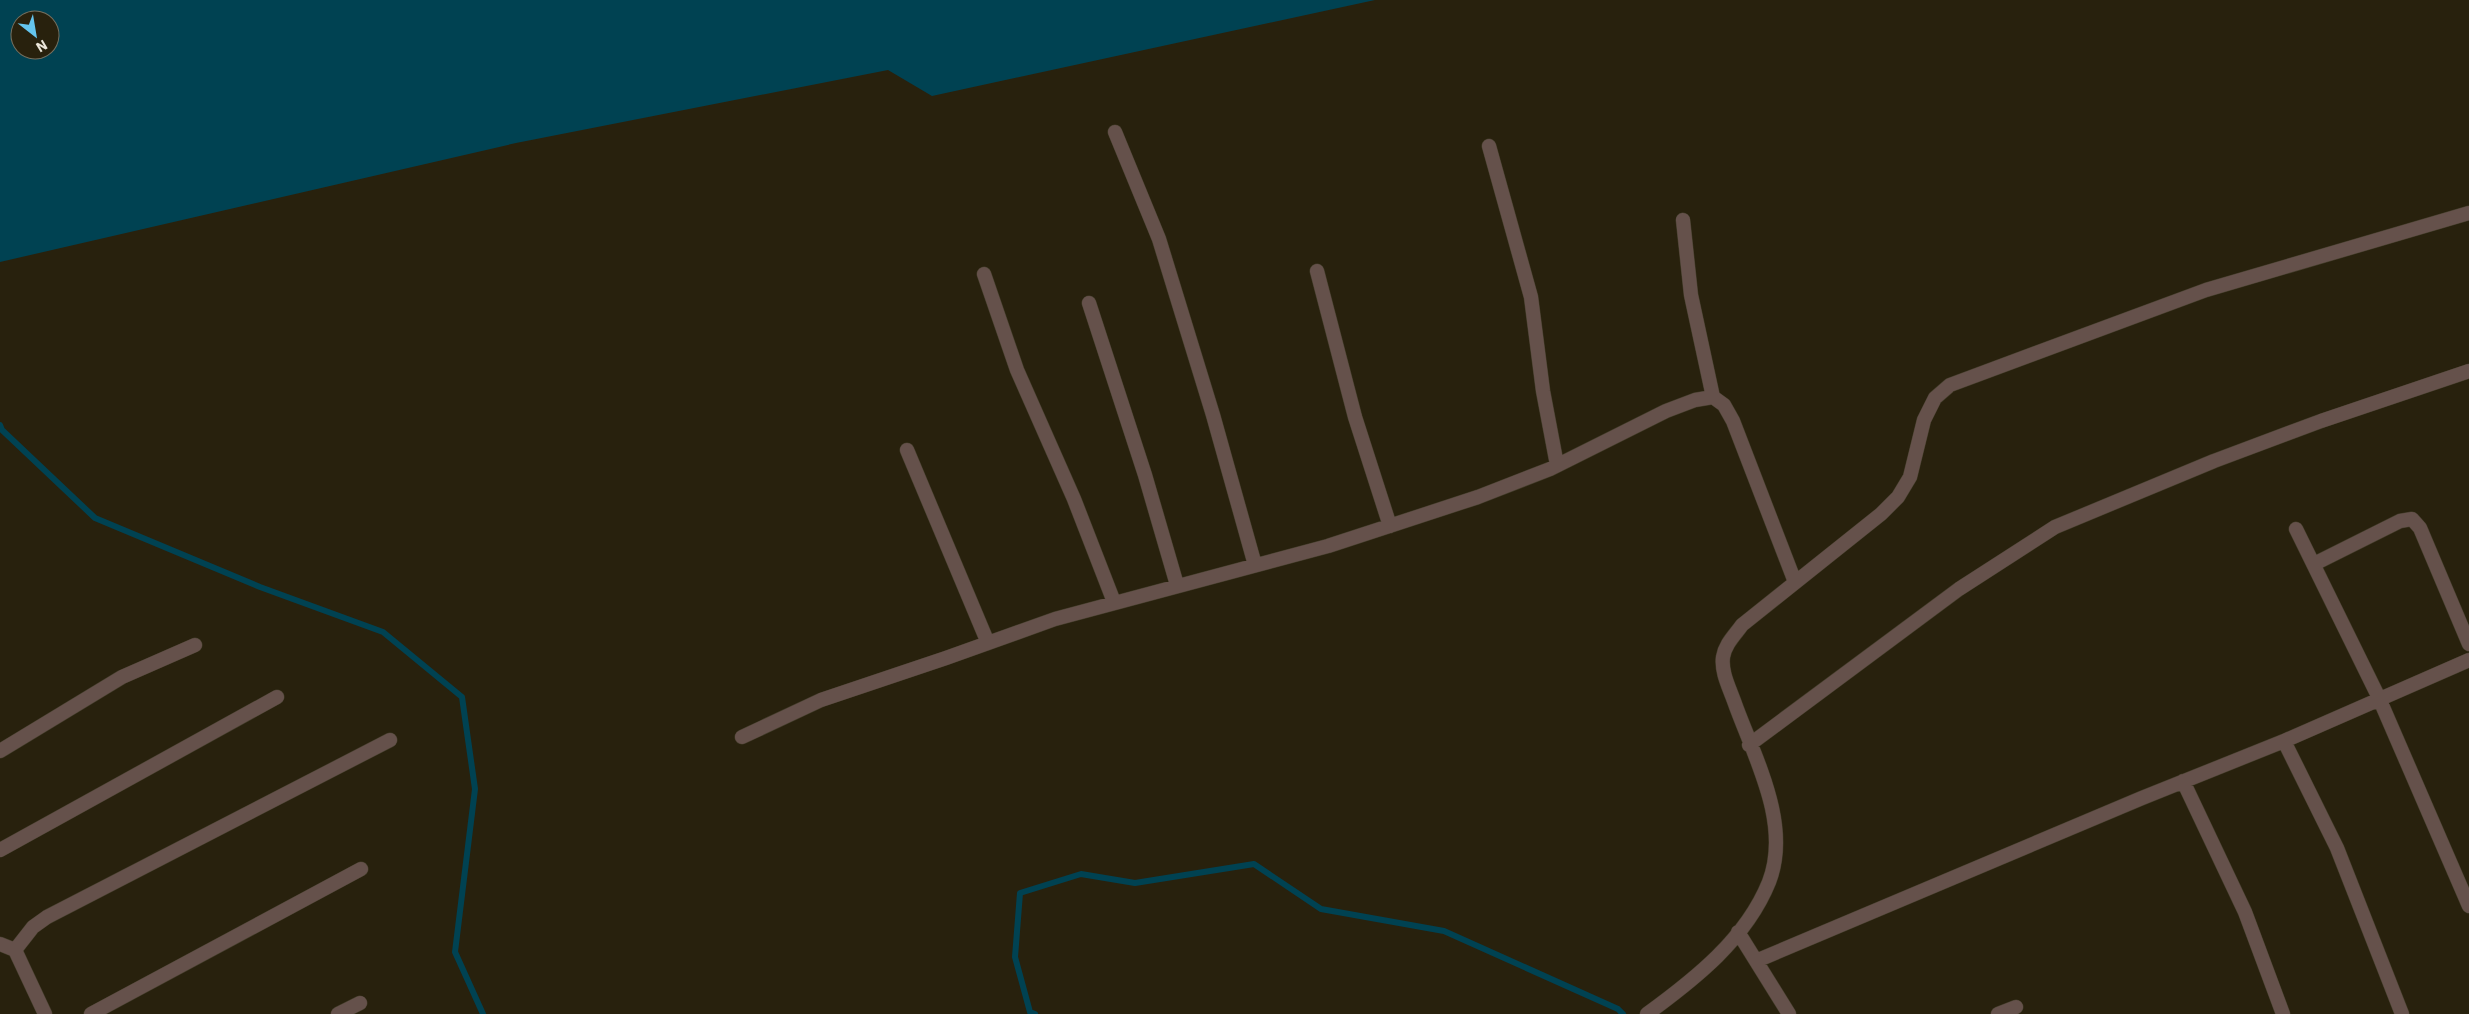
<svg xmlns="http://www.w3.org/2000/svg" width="2469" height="1014" viewBox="0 0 2469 1014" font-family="'IBM Plex Sans',sans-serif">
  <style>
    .water { fill: #004252; fill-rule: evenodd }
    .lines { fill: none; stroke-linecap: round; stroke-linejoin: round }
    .stream { stroke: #004252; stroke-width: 6 }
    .minor-casing { stroke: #433d2a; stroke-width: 15 }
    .minor { stroke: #65514b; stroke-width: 14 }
  </style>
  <rect width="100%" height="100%" fill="#28210d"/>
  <path class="water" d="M0,0H1375L932,96L888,70L516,143L0,262ZM20,20H50V50H20Z"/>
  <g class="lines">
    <path class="stream" d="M0,425L2,430L95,518L260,587L383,632L462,697L475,789L455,952L483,1014
      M1035,1014L1030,1012L1015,957L1020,893L1081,874L1135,883L1254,864L1321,909L1444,931L1618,1009L1623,1014"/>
    <defs>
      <path id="minor" d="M1115,132L1159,239L1213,415L1255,565
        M1489,146L1531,297L1543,391L1557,465
        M1683,220L1691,295L1713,397
        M1317,271L1355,417L1390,526
        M984,274L1017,370L1074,499L1114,602
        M1089,303L1145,475L1177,585
        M907,450L988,643
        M2296,529L2379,698L2469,906
        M2314,564L2400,521L2412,519L2420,528L2469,644
        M742,737L821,700L946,658L1055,619L1328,546L1478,497L1550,469L1666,411L1695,400L1713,397L1724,405L1733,421L1795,582
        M2284,741L2337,848L2402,1014
        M1749,745L1959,589L2055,527L2214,461L2321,421L2469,371
        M0,751L122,677L195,645
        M2183,781L2245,912L2283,1014
        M0,850L277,697
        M1738,932L1789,1014
        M0,944L15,950L45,1014
        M15,950L33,927L47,917L390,740
        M1756,961L2142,798L2284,741L2469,660
        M91,1014L361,869
        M338,1014L360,1003
        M1647,1014C1695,979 1746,939 1769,882C1792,823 1753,755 1734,701C1729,687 1721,672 1723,657C1725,644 1735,635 1742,625L1881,514L1898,497L1910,477L1924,420L1935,398L1950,385L2206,290L2469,213
        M1998,1014L2016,1007"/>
    </defs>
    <use href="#minor" class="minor-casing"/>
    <use href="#minor" class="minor"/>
  </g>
  <g transform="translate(35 35) rotate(149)"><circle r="24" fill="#28210d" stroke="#76705f"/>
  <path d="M0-4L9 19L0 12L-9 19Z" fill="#64c5ee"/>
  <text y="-8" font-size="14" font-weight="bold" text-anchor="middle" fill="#ebe6da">N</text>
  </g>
</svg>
